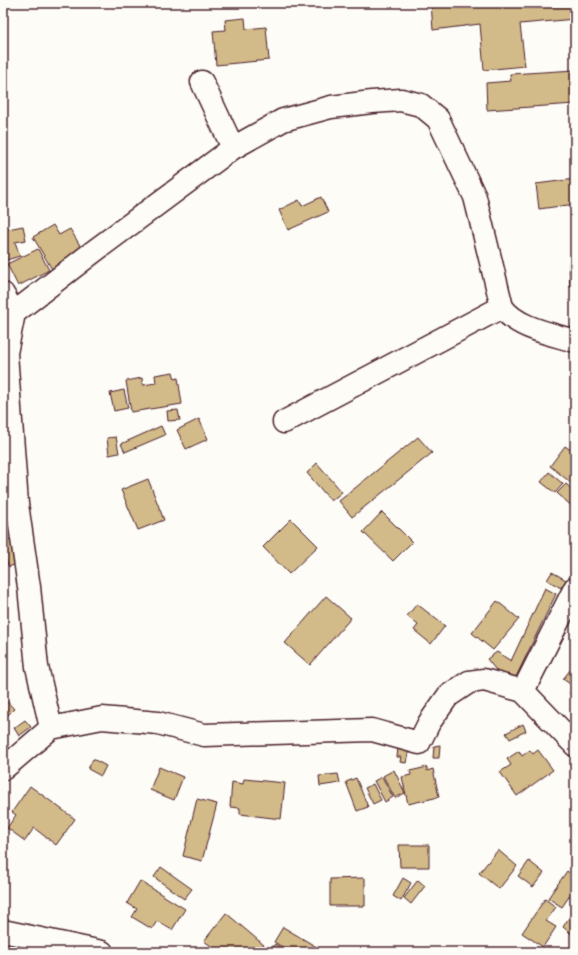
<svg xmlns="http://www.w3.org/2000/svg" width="578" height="955" viewBox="0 0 578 955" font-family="'Architects Daughter',sans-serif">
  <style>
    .building { fill: #d2ba89; stroke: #4a1f2b }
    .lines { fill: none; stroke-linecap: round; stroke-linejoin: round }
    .street-casing { stroke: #4a1f2b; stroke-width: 25 }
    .street { stroke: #fdfcf7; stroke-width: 22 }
  </style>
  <rect width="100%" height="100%" fill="#fdfcf7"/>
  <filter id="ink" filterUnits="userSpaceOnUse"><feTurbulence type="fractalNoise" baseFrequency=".025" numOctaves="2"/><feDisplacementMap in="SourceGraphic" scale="8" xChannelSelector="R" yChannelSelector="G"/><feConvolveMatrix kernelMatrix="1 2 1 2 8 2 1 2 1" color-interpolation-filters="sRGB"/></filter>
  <g filter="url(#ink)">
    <path class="building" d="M59,3H98L60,8Z
      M431,3H575V19L520,24L525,66L484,70L480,24L433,30Z
      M245,18L246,29L266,27L269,60L216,65L213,31L226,30L225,20Z
      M575,70V104L487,110L486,83L511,81L510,74Z
      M575,179V204L539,209L536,184Z
      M321,197L328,212L288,230L279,210L299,200L302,206Z
      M53,225L59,235L70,229L81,247L73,253L75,258L53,271L33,237Z
      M23,226L26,240L15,242L20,256L3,261V230Z
      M38,249L49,270L18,286L7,264Z
      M569,263H575V287H570Z
      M173,372L175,379L178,378L182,404L131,412L126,381L142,378L143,385L156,383L155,375Z
      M124,390L128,408L114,411L110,393Z
      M178,410L180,420L168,421L167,411Z
      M199,419L208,439L186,449L177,430Z
      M161,426L165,435L125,452L121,444Z
      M116,437L119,453L109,455L107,438Z
      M418,437L432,453L352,517L339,501Z
      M565,446L575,453V486L550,466Z
      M317,463L342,492L331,501L307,473Z
      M549,472L563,484L555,493L541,482Z
      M148,479L164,520L138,530L121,490Z
      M566,484L575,492V509L557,493Z
      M382,512L412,542L393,561L363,532Z
      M291,519L318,546L289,574L263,547Z
      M3,523L7,531L3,533Z
      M10,539L20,562L9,567L3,554V542Z
      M552,572L566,580L561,588L547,580Z
      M545,588L556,594L515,679L499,674L487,659L497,652L511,661Z
      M326,596L351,618L310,665L285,643Z
      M497,601L519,619L493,650L472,633Z
      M417,604L445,626L431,644L414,630L418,625L407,616Z
      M575,664V697L569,693L574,687L563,679Z
      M3,697L14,709L3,720Z
      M25,720L31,727L19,736L14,728Z
      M523,724L526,731L510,739L506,733Z
      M440,745L439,758H433L434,746Z
      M398,748L409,750L406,763L400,762L401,757H397Z
      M530,750L533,754L538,750L553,770L517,796L500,772L511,765L507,759L519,751L522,756Z
      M93,759L106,766L101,776L88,769Z
      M159,767L183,777L174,800L150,790Z
      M427,767V771L433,769L439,797L408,804L402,777L411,775L410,771Z
      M394,770L405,793L395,798L383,776Z
      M338,774L340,783L320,786L319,776Z
      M382,777L393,797L385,802L374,781Z
      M356,778L368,807L357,811L346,782Z
      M244,779L285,783L281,819L240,814V808L230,807L232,782L243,784Z
      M373,784L381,800L373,804L365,788Z
      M30,786L75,819L56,845L34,828L25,841L7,828L16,815L12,812Z
      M575,789V797L571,793Z
      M197,799L217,804L202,861L183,856Z
      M399,845H429V867H400Z
      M498,850L517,866L499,889L479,873Z
      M529,861L544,873L533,887L518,876Z
      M161,867L192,889L184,899L154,877Z
      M567,871L575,877V888L562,907L548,898Z
      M365,878V906H330V879Z
      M403,878L411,883L401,901L393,896Z
      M418,880L425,886L411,904L404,898Z
      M140,881L185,909L172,930L157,921L152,929L132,917L137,909L127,903Z
      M545,899L556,907L546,921L556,927L543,947L522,933Z
      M226,913L265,946L261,952H206L211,946L204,941Z
      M570,916L575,920V932L573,935L563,927Z
      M283,927L325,952H291L274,942Z
      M275,944L287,952H269Z"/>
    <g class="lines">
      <defs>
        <path id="street" d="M202,82L233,148
          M3,294L14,313L6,353L17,504L29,587L37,667L51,728
          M3,320L14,313L93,252L233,148L283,120L331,107L372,102L401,100L421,105L438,119L475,197L502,307C516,328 552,334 575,341
          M284,422L502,307
          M523,691L575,588
          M3,769L51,728L102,718L158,723L204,735L372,730L419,743L429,723L448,696L469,682L484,680L523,691L575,745
          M3,931L102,952"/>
      </defs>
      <use href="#street" class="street-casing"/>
      <use href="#street" class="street"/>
    </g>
  </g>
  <rect width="578" height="955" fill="none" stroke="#fdfcf7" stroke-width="16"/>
  <rect x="8" y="8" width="562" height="939" fill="none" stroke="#4a1f2b" stroke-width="1.5" filter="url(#ink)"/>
</svg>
